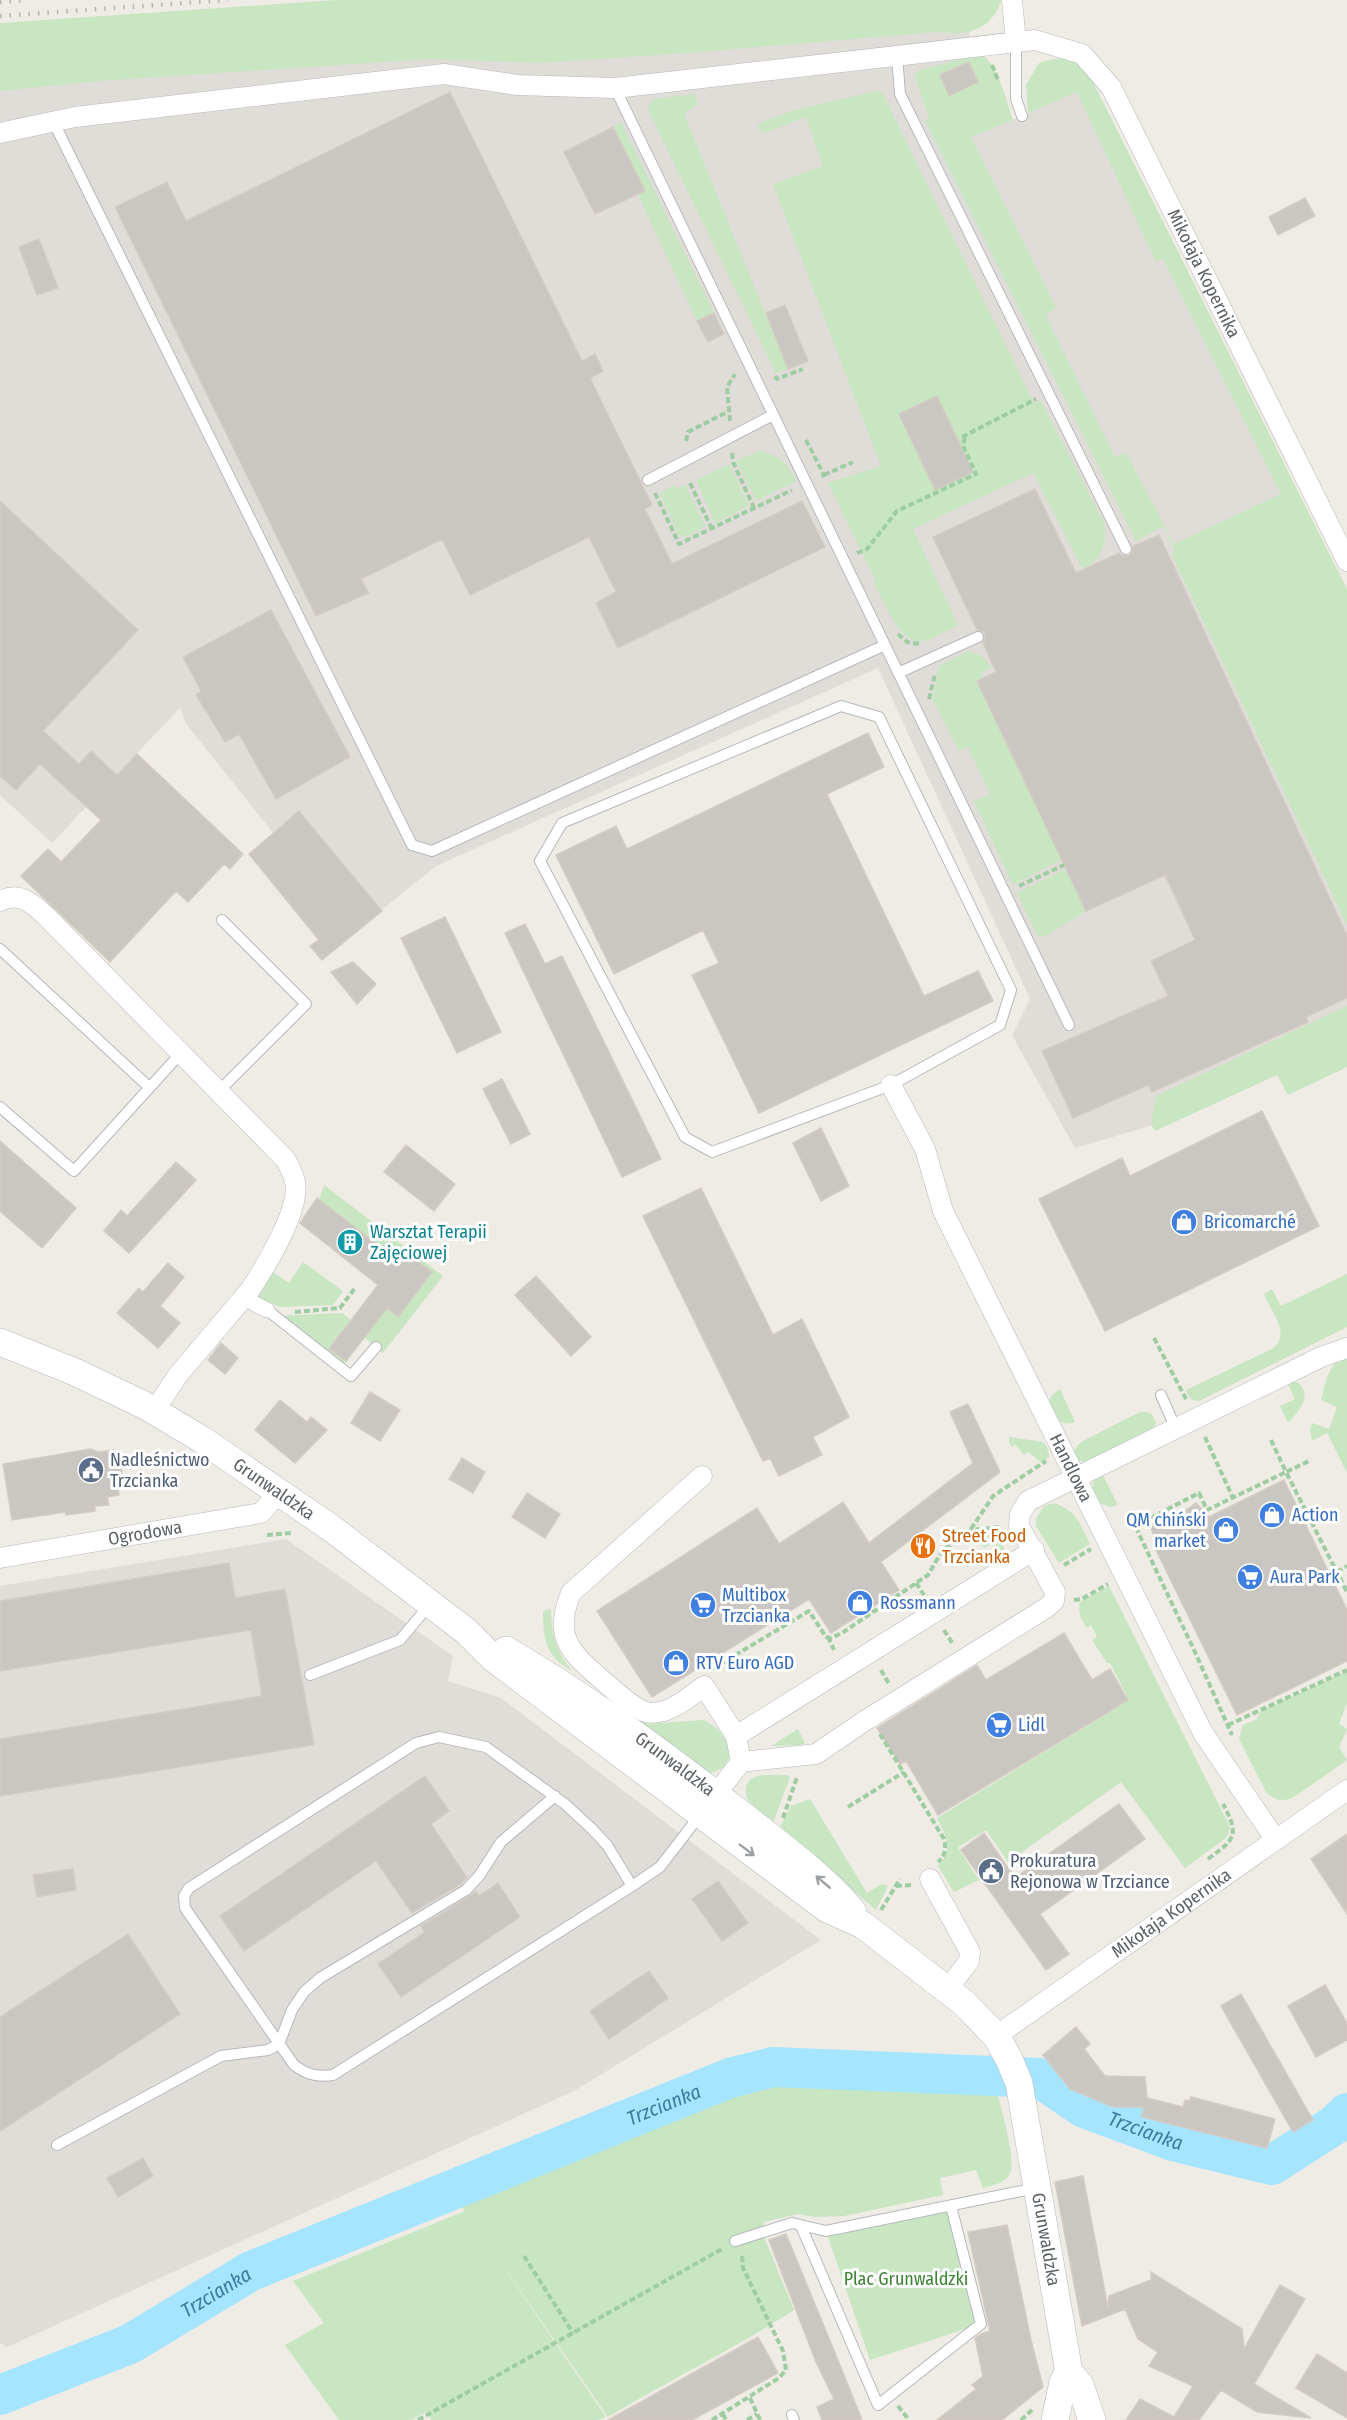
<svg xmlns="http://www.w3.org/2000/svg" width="1347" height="2420" viewBox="0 0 1347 2420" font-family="'Fira Sans Condensed',sans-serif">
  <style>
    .industrial { fill: #e0ddd9 }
    .green { fill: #c7e6c1 }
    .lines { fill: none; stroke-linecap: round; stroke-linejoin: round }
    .river { stroke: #a5e5ff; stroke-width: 40 }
    .building { fill: #cac6c1; stroke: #d4ccc3; stroke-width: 1.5 }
    .service-casing { stroke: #b5b8bc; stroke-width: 12 }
    .pedestrian-casing { stroke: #b5b8bc; stroke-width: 16 }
    .minor-casing { stroke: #b5b8bc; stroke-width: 21 }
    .secondary-casing { stroke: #b3b9bc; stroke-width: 28 }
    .path { stroke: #9ecca3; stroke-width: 4; stroke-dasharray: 6 3; stroke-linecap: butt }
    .service { stroke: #fff; stroke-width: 10 }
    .pedestrian { stroke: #fff; stroke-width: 15 }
    .minor { stroke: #fff; stroke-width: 20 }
    .secondary { stroke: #fff; stroke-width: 27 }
    .rail { stroke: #b3b4b5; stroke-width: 4.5; stroke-dasharray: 1.5 8; stroke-linecap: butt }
    .oneway { stroke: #9da1a3 }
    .labels { text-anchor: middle; stroke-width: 6; stroke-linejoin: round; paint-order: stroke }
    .street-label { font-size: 18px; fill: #5c6265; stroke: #fff }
    .shop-label { font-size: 18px; fill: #366cbe; stroke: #fff; text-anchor: start }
    .culture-label { font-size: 18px; fill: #0d838f; stroke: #fff; text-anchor: start }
    .service-label { font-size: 18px; fill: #4e5e75; stroke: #fff; text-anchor: start }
    .food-label { font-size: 18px; fill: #c56008; stroke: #fff; text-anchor: start }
    .park-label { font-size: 18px; fill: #3e8435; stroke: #fff }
    .water-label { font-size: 20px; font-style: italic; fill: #3c7b9f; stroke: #fff }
  </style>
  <rect width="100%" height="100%" fill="#efebe5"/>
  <path class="industrial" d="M963,15L1000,125L1087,87L1347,608V1031L1150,1126L1075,1148L1012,1035L1030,999L878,668L436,866L353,933L187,725L180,708L52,843L0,795V72Z
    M286,1539L453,1656L448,1681L501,1698L821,1940L574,2091L7,2347L0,2343V1586Z"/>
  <path class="green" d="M338,0H1001C993,30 965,37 938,32L688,53L539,63L430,59L99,81L0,91V23Z
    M981,54C997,63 1007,102 1013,120L971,137L1056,307L1046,316L1115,457L1126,453L1174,544L1281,494L1163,259L1156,262L1077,92L1028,113L1026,85L1039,63C1065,55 1076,56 1092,80L1347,589V925L1171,553L1175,551L1165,529L1160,528L1136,541L925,121L929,117L914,74L920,70Z
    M876,91L882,92L1034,403L1041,401L1104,523C1108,543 1102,560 1083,569L1033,473L913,529L958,625C947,630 935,638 924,641C902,648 884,601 875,586V579L828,483L881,466L773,184L823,166L806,117L762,134L757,124L791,111Z
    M695,94L698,104L684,114L788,369L776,373L648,110L650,103L655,99Z
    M621,122L714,313L697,321L638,195L645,191L613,127Z
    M760,451C780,456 788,463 796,481L757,501L736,461Z
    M729,464L749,506L715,523L696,480Z
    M674,485L679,488L685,485L705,526L686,537L678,534L660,493Z
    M968,651L980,655L992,667L981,672L983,678L977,681L1062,859L1013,885L974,801L990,794L968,747L959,751L933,700L939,666Z
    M1066,869L1086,911L1044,937L1037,935L1017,893Z
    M1347,1006V1067L1288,1095L1277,1075L1155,1131L1151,1124L1156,1096Z
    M324,1185L443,1276L383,1353L364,1337L386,1308L398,1317L432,1272L408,1254L401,1263L317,1198L320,1197Z
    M303,1262L343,1291L333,1305L280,1307L252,1295L270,1270L289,1283Z
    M1347,1274V1327L1199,1401C1191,1401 1188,1397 1186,1390L1272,1349C1292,1335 1272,1313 1264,1294L1272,1289L1281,1306Z
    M342,1313L351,1320L329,1349L346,1361L343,1365L278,1316Z
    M1347,1356V1473L1327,1433L1312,1441L1310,1430L1312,1423L1329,1429L1337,1407L1321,1400C1326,1383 1328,1362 1347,1356Z
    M1287,1382H1297C1314,1395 1299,1411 1288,1423L1280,1406L1295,1399Z
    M1060,1389L1075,1422C1058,1429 1046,1410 1051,1396Z
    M1140,1412H1146L1152,1414L1156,1423L1152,1430L1086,1462L1076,1460L1072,1453L1081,1442Z
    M1009,1437L1043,1442L1047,1447L1049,1457L1042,1463L1028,1452L1024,1455L1015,1444L1012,1447L1009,1443Z
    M1102,1473L1118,1505L1110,1507L1099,1503L1092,1489L1095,1479Z
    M1054,1503C1077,1511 1080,1524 1090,1544L1059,1563L1036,1526V1519L1044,1506Z
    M981,1534C993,1533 1003,1540 1005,1552L1001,1560L991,1544L984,1548L976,1536Z
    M1109,1586L1228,1823L1230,1829L1226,1838L1185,1868L1121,1782L1008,1862L986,1830L960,1846L958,1848L979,1880L954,1892L938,1866C954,1850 946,1835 937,1818L1129,1700L1110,1663H1107L1092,1640L1097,1637L1091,1625L1087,1628C1082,1621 1077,1612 1080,1602Z
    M547,1609L551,1610C552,1638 556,1649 572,1671C546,1656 543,1641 543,1612Z
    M1347,1671V1703L1339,1724L1347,1729L1339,1747L1347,1760L1294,1797C1283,1802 1275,1801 1266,1792L1239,1739L1243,1725L1256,1720L1261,1711Z
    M632,1715L648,1724L703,1720C718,1726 729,1740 730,1756L723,1768L709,1774L628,1719Z
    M798,1729L805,1743L801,1745L771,1746Z
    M761,1775H787L790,1777L773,1823L747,1799C744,1786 747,1778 761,1775Z
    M810,1799L867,1893L882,1884L888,1886L876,1910L780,1827L791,1806Z
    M775,2069L992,2078C998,2093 1017,2161 1010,2173C1005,2184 993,2185 983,2188L976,2170L940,2178L943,2195L844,2216L815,2217L797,2214L764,2222V2237L794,2310C734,2349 669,2380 608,2417L470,2218L606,2417L597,2420H432L426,2412L411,2420H339L285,2345L324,2323L293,2281L465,2211L453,2193L731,2080Z
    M951,2206L981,2324L870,2360L826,2231Z"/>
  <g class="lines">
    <path class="river" id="s1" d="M0,2395L130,2344L251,2271L730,2078L773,2067L1040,2078L1084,2108L1173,2141L1272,2165L1336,2124L1347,2113"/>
  </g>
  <path class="building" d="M969,62L978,82L949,96L940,75Z
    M450,92L582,361L595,354L603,371L590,378L652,505L645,509L672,564L802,501L825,547L618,648L596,603L616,592L589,537L470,595L442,539L361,579L369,593L316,616L115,207L167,182L186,221Z
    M613,127L645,191L595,214L564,152Z
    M1305,198L1315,216L1278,235L1269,217Z
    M39,239L58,288L37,295L19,247Z
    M785,305L808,361L788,369L766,313Z
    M714,313L724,334L708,342L697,321Z
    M937,396L973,472L935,490L899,414Z
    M1035,489L1076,573L1119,553L1122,556H1129L1132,553L1133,546L1159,535L1347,935V998L1306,1017L1308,1022L1152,1092L1148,1085L1073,1118L1042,1051L1168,996L1151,961L1195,940L1165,875L1086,911L977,681L996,672L983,643L985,638V633L977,630L933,537Z
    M0,501L138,630L43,731L79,764L91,751L117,775L137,754L243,854L230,869L224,864L188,902L176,891L110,962L21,876L48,849L61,862L101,820L40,764L16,790L0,776Z
    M271,610L350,757L276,799L239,734L225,742L196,695L201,691L183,657Z
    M868,733L884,767L827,794L924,996L978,971L993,1001L759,1113L692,975L719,963L703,930L614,974L556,855L616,826L627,849Z
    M299,811L382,911L322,960L310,946L319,940L249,854Z
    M445,917L501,1032L457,1053L401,938Z
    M525,924L545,964L562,956L661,1159L622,1177L505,933Z
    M353,962L376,984L357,1004L331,972Z
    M502,1079L530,1134L511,1144L483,1089Z
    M1262,1111L1319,1226L1105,1331L1039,1199L1122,1158L1130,1176Z
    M821,1128L849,1186L821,1201L793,1143Z
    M0,1141L76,1208L42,1248L0,1211Z
    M406,1145L455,1184L434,1211L384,1172Z
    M176,1162L196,1180L129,1253L104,1231L121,1210L127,1216Z
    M701,1188L773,1335L802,1319L849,1417L813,1437L822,1455L779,1476L770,1458L763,1461L643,1216Z
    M317,1198L401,1263L408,1254L432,1272L398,1317L387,1308L346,1361L329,1349L378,1285L300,1223Z
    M168,1263L184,1277L160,1306L180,1323L158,1348L117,1313L139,1288L143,1292Z
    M536,1276L591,1337L571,1356L515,1295Z
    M221,1343L238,1358L225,1374L208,1360Z
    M370,1392L400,1410L380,1441L351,1423Z
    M280,1400L307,1422L311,1417L327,1430L295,1463L255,1430Z
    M968,1404L1000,1472L881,1562L899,1590L831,1633L809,1599L652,1697L597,1611L757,1508L779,1544L843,1502L869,1543L973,1463L950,1412Z
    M90,1449L99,1452L114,1450L116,1461L121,1465L124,1487L118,1488L119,1495L107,1497L109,1505L95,1506V1511L66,1515L65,1512L12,1520L3,1464Z
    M462,1458L485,1472L473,1493L449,1479Z
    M1284,1480L1347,1610V1661L1237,1715L1153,1544L1157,1543L1150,1526L1182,1513L1196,1503L1209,1517Z
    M527,1493L560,1514L545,1538L512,1517Z
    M229,1563L235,1598L285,1589L314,1745L0,1796V1739L262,1696L251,1630L0,1671V1601Z
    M1064,1633L1092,1680L1110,1669L1128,1700L938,1815L906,1761L900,1764L877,1728L977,1665L986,1680Z
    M425,1776L449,1811L431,1824L467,1878L461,1884L412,1913L376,1861L244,1951L220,1916Z
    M1119,1804L1145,1839L1040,1914L1069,1954L1046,1970L961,1850L984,1833L1015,1878Z
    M1347,1834V1914L1311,1859Z
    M73,1869L76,1890L37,1897L33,1875Z
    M718,1881L748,1923L722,1941L692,1899Z
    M498,1883L520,1917L401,1997L378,1964L425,1932L421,1926L470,1896L476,1891L479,1896Z
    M128,1934L180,2014L0,2131V2017Z
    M649,1971L668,1998L609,2039L590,2011Z
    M1325,1985L1347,2023V2040L1316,2057L1288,2006Z
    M1241,1994L1313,2120L1293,2132L1221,2006Z
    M1076,2027L1090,2044L1084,2049L1105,2076L1145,2077L1147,2098L1183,2107L1185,2100L1190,2101L1191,2097L1275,2119L1267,2148L1142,2117L1144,2107H1113L1070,2089L1043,2055Z
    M143,2158L153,2176L118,2197L107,2178Z
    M1083,2176L1108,2308L1109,2296L1151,2280V2272L1242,2329L1244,2349L1280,2285L1305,2299L1254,2384L1311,2418L1257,2412L1221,2390L1199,2420H1126L1140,2399L1174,2417L1193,2386L1149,2366L1158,2352L1138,2339L1125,2309L1082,2326L1055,2182Z
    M1007,2225L1031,2340L1043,2387L1002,2420H937L976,2389L972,2385L983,2376L975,2338L981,2334L990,2331L968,2232Z
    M786,2234L835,2353L862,2420H822L817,2407L834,2399L816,2362L769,2240Z
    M758,2337L778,2373L692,2420H608Z
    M1317,2354L1347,2373V2418L1296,2388Z"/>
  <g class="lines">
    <defs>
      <path id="service" d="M1016,42V99L1022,116
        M897,56L900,94L1126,549
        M615,88L1069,1025
        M53,121L412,845L432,851L885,645
        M648,480L773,415
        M898,673L978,637
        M841,706L879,717L1011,990L1000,1025L891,1085L712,1152L685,1137L540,861L562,823Z
        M0,949L149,1087
        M219,1091L306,1004L222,920
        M0,1107L74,1171L181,1053
        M267,1310L351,1376L376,1347
        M1161,1395L1176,1429
        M310,1675L400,1640L430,1604
        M632,1886L607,1845L592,1829L565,1804L486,1747L439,1737L416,1743L189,1888L184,1896L185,1908L294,2065C308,2075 316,2077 333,2075L632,1886L660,1867L700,1815
        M57,2145L221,2056L268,2050L279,2044L292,2010L304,1992L320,1978L466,1890L479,1876L501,1842L555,1796
        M801,2226L878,2405L981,2324L951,2206
        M735,2241L792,2223L826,2231L1036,2188
        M792,2415L794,2420"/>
      <path id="pedestrian" d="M245,1296L255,1304L267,1310"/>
      <g id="minor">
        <path d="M1012,0L1016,42"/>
        <path id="s2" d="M0,133L75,117L444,74L517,85L615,88L1035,40L1082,54L1111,87L1347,561"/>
        <path d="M0,901C19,891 32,903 46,916L286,1160C289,1167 294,1175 295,1182C301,1209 265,1267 250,1290L178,1375L154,1411"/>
        <path id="s3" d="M891,1085L925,1149L943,1211L1203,1733L1276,1840"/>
        <path d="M702,1476L571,1593C551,1641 575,1656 608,1685C617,1693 635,1709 646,1712C667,1717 689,1697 704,1686L736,1736L741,1762"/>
        <path id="s4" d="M0,1558L261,1513L280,1491"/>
        <path d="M736,1736L1034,1550"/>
        <path d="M708,1804L741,1762L816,1754L863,1722L1046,1608L1054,1601L1055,1592L1019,1526L1020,1514L1028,1501L1321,1357L1347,1348"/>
        <path d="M930,1879L970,1952L969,1961L947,1990"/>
        <path id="s5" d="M996,2036L1347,1790"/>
      </g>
      <g id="secondary">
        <path id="s6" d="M0,1342L75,1372L144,1405L201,1439L331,1528L466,1631L493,1658L827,1909L863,1925L964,2003L996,2036L1009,2059L1019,2083L1069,2372L1080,2385L1092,2420"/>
        <path id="s7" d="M506,1650C595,1702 673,1761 754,1824C783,1847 831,1883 853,1912"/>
        <path d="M1055,2420L1063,2382L1069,2372"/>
      </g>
    </defs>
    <use href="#service" class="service-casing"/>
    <use href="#pedestrian" class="pedestrian-casing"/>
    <use href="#minor" class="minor-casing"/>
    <use href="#secondary" class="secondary-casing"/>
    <path class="path" d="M992,65L998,80
      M775,376L777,379L803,369
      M730,421L727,387L735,374
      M962,437L1036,399
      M806,440L824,475L821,477
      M686,441L688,432L729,411
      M732,453L733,462L754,508
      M824,475L853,462
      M690,483L712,529
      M655,493L679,544L792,490
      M857,553L867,549L897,511L976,474L963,446L965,436
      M898,634L907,642L920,644
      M929,699L935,674
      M1019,886L1064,865
      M295,1312L340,1308L355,1288
      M1154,1338L1187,1401
      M1205,1437L1233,1498
      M1271,1440L1286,1472L1309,1461
      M1128,1511L1195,1652L1232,1735
      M1135,1526L1199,1493L1207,1510L1286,1472L1347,1592
      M971,1529L993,1496L1046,1461
      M267,1535L292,1533
      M1064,1565L1091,1549
      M1337,1572L1347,1566
      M916,1583L924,1595
      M1074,1600L1082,1599L1108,1584
      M944,1630L953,1644
      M828,1637L834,1650
      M712,1669L809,1611L826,1637L831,1638L842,1633L928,1575L942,1551L971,1530L1000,1527
      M881,1670L889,1684
      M1228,1725L1347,1670
      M880,1734L944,1839C946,1849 946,1855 938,1862
      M848,1807L904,1772
      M783,1818L797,1777
      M1208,1859C1235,1839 1240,1836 1223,1804
      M896,1886L912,1885
      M881,1910L900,1879
      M524,2256L573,2333
      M750,2398L760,2420
      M898,2406L909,2420
      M723,2414L726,2420
      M418,2420L722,2249
      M712,2420L779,2378L786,2370L783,2351L743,2268L742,2254
      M747,2420L757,2414
      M1021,2420L1032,2410"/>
    <use href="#service" class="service"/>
    <use href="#pedestrian" class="pedestrian"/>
    <use href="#minor" class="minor"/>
    <use href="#secondary" class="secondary"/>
    <path class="rail" d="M0,2L28,0
      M0,16L228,0"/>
  </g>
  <defs><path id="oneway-shaft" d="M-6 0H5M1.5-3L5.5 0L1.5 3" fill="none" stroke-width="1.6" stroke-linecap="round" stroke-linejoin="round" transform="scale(1.5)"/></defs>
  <g class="oneway">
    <use href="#oneway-shaft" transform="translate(747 1850) rotate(37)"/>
    <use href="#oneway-shaft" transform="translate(823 1882) rotate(-140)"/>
  </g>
  <defs>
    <symbol id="shop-disc" viewBox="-11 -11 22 22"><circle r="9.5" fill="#3f7fe0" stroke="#fff"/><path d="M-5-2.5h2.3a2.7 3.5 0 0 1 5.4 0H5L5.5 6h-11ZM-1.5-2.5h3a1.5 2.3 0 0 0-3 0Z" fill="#fff"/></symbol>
    <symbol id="building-disc" viewBox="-11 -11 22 22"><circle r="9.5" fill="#0f9aa8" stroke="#fff"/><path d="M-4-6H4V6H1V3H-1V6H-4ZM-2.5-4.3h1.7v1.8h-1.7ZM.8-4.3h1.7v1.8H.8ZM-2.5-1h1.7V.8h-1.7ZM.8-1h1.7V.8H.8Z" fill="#fff"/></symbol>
    <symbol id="civic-disc" viewBox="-11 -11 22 22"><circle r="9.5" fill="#5c6f8a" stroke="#fff"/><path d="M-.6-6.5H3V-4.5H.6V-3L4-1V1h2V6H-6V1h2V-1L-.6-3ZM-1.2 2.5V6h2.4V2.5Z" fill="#fff"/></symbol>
    <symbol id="restaurant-disc" viewBox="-11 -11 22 22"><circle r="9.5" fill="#e8710a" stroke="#fff"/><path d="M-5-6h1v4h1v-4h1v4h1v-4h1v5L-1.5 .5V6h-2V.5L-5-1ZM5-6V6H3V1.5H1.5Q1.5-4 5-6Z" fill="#fff"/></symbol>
    <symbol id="supermarket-disc" viewBox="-11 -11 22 22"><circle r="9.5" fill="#3f7fe0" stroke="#fff"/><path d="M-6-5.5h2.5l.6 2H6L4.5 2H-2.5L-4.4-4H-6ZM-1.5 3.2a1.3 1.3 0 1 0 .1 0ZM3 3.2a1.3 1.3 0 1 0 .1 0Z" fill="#fff"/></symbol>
  </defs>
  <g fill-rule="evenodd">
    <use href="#shop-disc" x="1169" y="1207" width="30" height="30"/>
    <use href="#building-disc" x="335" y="1227" width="30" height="30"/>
    <use href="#civic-disc" x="76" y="1455" width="30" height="30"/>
    <use href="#shop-disc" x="1257" y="1500" width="30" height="30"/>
    <use href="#shop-disc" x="1211" y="1515" width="30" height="30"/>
    <use href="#restaurant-disc" x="908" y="1531" width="30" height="30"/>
    <use href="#supermarket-disc" x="1235" y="1562" width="30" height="30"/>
    <use href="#shop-disc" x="845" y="1588" width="30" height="30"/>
    <use href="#supermarket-disc" x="688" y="1590" width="30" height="30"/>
    <use href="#shop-disc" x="661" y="1648" width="30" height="30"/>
    <use href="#supermarket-disc" x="984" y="1710" width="30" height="30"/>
    <use href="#civic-disc" x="976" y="1856" width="30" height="30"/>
  </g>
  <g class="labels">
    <g class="street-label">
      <text dy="6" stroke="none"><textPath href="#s2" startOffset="1344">Mikołaja Kopernika</textPath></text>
      <text dy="6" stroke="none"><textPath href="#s3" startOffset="424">Handlowa</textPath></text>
      <text dy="6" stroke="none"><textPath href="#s6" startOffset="312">Grunwaldzka</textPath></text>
      <text dy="6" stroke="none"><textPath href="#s4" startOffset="147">Ogrodowa</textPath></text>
      <text dy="6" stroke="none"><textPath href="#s7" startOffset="204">Grunwaldzka</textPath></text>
      <text dy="6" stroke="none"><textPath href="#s5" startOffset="214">Mikołaja Kopernika</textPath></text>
      <text dy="6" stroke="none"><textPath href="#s6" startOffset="1431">Grunwaldzka</textPath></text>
    </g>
    <g class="shop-label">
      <text x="1204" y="1228">Bricomarché</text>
      <text x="1292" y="1521">Action</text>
      <text x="1206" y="1526" text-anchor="end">QM chiński<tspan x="1206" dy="21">market</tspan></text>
      <text x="1270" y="1583">Aura Park</text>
      <text x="722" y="1601">Multibox<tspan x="722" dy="21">Trzcianka</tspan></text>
      <text x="880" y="1609">Rossmann</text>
      <text x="696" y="1669">RTV Euro AGD</text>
      <text x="1018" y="1731">Lidl</text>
    </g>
    <g class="culture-label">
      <text x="370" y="1238">Warsztat Terapii<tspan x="370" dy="21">Zajęciowej</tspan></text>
    </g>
    <g class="service-label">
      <text x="110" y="1466">Nadleśnictwo<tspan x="110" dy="21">Trzcianka</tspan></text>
      <text x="1010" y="1867">Prokuratura<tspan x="1010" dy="21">Rejonowa w Trzciance</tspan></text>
    </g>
    <g class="food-label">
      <text x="942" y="1542">Street Food<tspan x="942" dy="21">Trzcianka</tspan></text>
    </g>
    <g class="park-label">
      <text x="906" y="2285">Plac Grunwaldzki</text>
    </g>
    <g class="water-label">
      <text dy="7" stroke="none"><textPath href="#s1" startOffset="726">Trzcianka</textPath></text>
      <text dy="7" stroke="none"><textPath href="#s1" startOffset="1228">Trzcianka</textPath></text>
      <text dy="7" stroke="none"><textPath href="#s1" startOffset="240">Trzcianka</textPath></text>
    </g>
  </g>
</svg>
